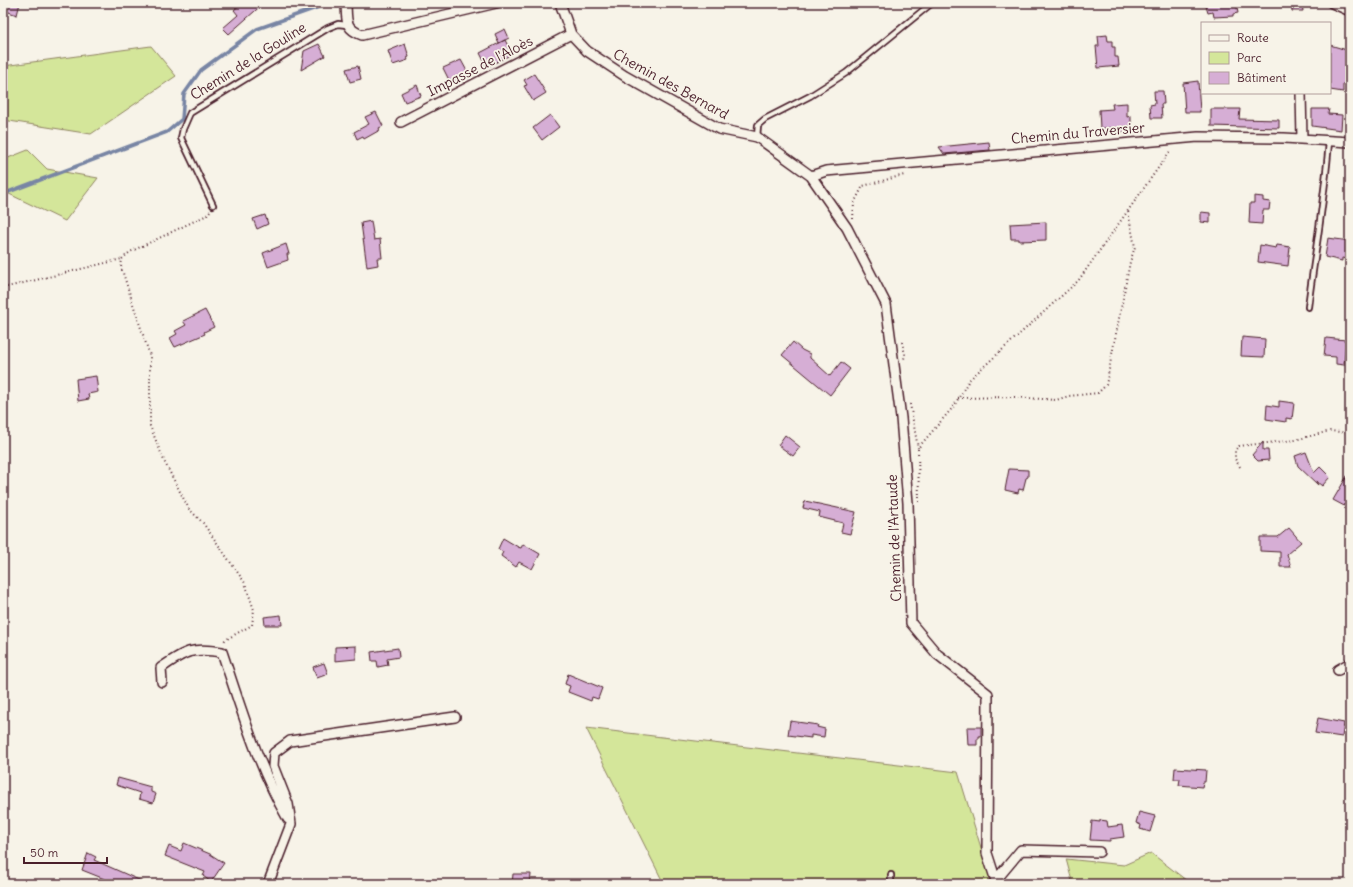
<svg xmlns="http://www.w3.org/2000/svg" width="1353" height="887" viewBox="0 0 1353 887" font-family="Delius,sans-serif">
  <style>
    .green { fill: #d4e69a; stroke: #8f8262 }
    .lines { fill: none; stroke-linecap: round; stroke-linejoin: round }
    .stream { stroke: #7885a4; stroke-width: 3.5 }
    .building { fill: #d6aed5; stroke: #4a1f2b }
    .service-casing { stroke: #4a1f2b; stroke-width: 8 }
    .minor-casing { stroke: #4a1f2b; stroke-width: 12 }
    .path { stroke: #4a1f2b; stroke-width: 2; stroke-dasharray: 1 3; stroke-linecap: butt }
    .service { stroke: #f7f3e8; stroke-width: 4.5 }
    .minor { stroke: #f7f3e8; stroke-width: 9 }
    .labels { text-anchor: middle; stroke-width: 3.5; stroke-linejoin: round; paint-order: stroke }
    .street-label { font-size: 14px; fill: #4a1f2b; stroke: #f7f3e8 }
  </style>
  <rect width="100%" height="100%" fill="#f7f3e8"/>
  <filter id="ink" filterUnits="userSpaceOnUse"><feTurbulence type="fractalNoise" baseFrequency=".025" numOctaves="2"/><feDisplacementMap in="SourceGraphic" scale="8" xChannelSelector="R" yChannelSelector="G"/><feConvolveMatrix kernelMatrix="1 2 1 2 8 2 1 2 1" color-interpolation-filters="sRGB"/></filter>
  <g filter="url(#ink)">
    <path class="green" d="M151,46L176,76L91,134L3,120V66Z
      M28,150L47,169L98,178L65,221L3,191V160Z
      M586,728L958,772L992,884H664Z
      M1151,853L1191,884H1088L1072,881L1066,859L1124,865Z"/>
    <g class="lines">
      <path class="stream" d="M3,194L167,132L182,119L184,94L201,70L257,29L330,3"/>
    </g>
    <path class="building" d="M3,3H20L17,15L3,10Z
      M242,3H264L229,34L223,28L238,15L234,10Z
      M1205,3H1236L1238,13L1233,14V16L1214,17L1213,12L1208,13Z
      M1291,3H1302L1303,11H1292Z
      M505,29L509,38L499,43L495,34Z
      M1107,35L1108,41H1112V47H1115V57H1118L1119,66L1098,68L1096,46H1099L1098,36Z
      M505,40L512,54L487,67L480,53Z
      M319,44L325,56L301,70L304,51Z
      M405,44L409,57L407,58L408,60L393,65L388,51Z
      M1330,45L1350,51V85L1343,84V92L1330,90Z
      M461,60L468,73L457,78L459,81L451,84L443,68Z
      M358,66L361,79L350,82L346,69Z
      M534,74L546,93L533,101L524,86L527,85L524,80Z
      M1198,81L1200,112H1185L1183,83Z
      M417,85L421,96L405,102L401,93Z
      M1154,91H1163L1164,104H1161L1162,118H1151L1150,105L1155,104Z
      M1127,103V117L1131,116V131L1121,132V128H1100L1099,110L1113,109L1112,104Z
      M1211,109H1240L1239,119L1279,120V128L1211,126Z
      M1312,109H1329L1328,114L1342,115L1341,130L1312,126Z
      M376,112L383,126L379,128L380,130L364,139L363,136L357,139L354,132L369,124L365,117Z
      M550,115L559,127L542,140L533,128Z
      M989,142L990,150L944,154L939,147Z
      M1254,196L1263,197V201L1270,202L1269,210H1263L1262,224L1249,223L1250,203H1254Z
      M1201,212L1210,213V223L1201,222Z
      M265,215L268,224L257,229L253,219Z
      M371,221L374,240L380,239L382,258H377L378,265L367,267L361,223Z
      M1046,222V240L1019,241V239H1011L1010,224Z
      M1328,238L1350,241V260L1342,258V261L1325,257Z
      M286,244L289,254H287L288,260L268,267L263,253Z
      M1260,245L1276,248L1277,245L1290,247L1288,266L1258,262Z
      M205,310L214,327L204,332L205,334L175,347L170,338L177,334L175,331L186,325L183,321Z
      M1242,337L1265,339L1264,357L1241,356Z
      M1326,338L1346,340L1344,365L1336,364V357L1324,356Z
      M793,342L802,350L810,354V358L830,376L841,362L850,369L830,395L782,355Z
      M96,376L98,392L88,394L89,399L78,401L76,379Z
      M1279,401L1294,403L1292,419L1286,418V422L1266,419L1267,405L1279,407Z
      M785,435L800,447L793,456L778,445Z
      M1263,442V450H1268L1269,460L1258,461L1252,455Z
      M1306,452L1314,473L1320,467L1330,477L1322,486L1316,481L1318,485L1298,466L1295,456Z
      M1009,469L1028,470V477L1026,478L1023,490L1019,489L1018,493L1005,490Z
      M1350,471V509L1333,500Z
      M805,501L856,512L850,534L841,532L843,523L819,517L820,512L803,508Z
      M1289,528L1301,542L1287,554L1291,567H1280V552L1260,551V537H1278Z
      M503,538L518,547L521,548L523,544L540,554L532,569L519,562L516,567L501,556L503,552L498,549Z
      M281,615L282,625H265L264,617Z
      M356,646V659L335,661V647Z
      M398,648L399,657L387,659L388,665L378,667L377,661H372L371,652Z
      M324,663L328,674L317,678L313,667Z
      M568,674L602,688L598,699L592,697L591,701L568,692L570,686L565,684Z
      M1318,718L1344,723L1342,737L1315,733Z
      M790,721L818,725L817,727L825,729L824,737L811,735V738L788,735Z
      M967,727H981V736H979V739H977V745H968Z
      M1175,768L1206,770L1205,782H1203L1202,787L1179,785L1180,779H1174Z
      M118,778L151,787V792L156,794L153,803L139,799L140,793L116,785Z
      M1139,812L1155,816L1150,832L1140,829L1141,825L1136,823Z
      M1100,820L1107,821L1108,827L1122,825L1124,837L1110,839V841L1090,840L1092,821L1100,822Z
      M184,843L210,854L224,863L211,882L203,876L205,872L165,856L169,846L181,851Z
      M88,853L96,857L94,860L148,884H117L82,870Z
      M513,874H531L530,884H512Z"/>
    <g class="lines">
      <defs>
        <path id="service" d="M757,137L758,125L765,119L810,96L846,73L932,3
          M213,205L181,138L183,129L190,113L328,28L338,24L347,25
          M1308,307C1315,252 1325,197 1329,141
          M891,875V884"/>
        <path id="minor" d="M346,3C347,20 344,28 362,35L496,3
          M560,3L571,34L587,51L625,76L719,129L757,137L811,176L847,228L886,304L901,418L908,503L911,623L937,654L988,694L987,853L997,884
          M1332,3L1350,11
          M1301,93L1302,139
          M401,122L571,34
          M811,176L826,171L1198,137L1284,138L1350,142
          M1338,670L1350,663
          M162,682L161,668C185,651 192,647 222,652C241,708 258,767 288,819
          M996,880L1021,850L1099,852
          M268,884L291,824L288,804L273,766L274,753L290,741L455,717"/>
      </defs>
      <use href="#service" class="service-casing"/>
      <use href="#minor" class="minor-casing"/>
      <path class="path" d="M210,211L207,215L130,252L122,259L121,267L150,356V426L165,463L189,509L203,523L245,583L254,610L252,625L225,640L224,643
        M853,219L854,203L863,186L904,175
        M3,288L122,259
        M902,342L905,354L904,359
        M958,398L1014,397L1056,400L1069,396L1098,393L1106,385L1130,262L1135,247L1128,211
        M910,404L918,448
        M1240,467L1235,459V450L1239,446L1295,440L1330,431L1350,433
        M919,502L918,448L954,406L969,380L1078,281L1171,150"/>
      <use href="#service" class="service"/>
      <use href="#minor" class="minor"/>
    </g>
  </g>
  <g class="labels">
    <g class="street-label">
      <text transform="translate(248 61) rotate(-32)" y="5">Chemin de la Gouline</text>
      <text transform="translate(480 66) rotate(-27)" y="5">Impasse de l'Aloès</text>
      <text transform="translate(671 84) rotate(29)" y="5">Chemin des Bernard</text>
      <text transform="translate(1078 133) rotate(-5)" y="5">Chemin du Traversier</text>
      <text transform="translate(894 538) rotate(-92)" y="5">Chemin de l'Artaude</text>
    </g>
  </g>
  <rect width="1353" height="887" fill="none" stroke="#f7f3e8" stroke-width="16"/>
  <rect x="8" y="8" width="1337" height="871" fill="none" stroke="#4a1f2b" stroke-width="1.5" filter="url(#ink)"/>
  <rect x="1201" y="22" width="130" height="72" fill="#f7f3e8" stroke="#b29e9c"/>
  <rect x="1209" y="35" width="20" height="6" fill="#f7f3e8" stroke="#b29e9c"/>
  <text x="1237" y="42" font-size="12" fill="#4a1f2b">Route</text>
  <rect x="1209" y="52" width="20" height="12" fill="#d4e69a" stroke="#b29e9c"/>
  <text x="1237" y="62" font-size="12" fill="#4a1f2b">Parc</text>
  <rect x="1209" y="72" width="20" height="12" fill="#d6aed5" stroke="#b29e9c"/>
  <text x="1237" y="82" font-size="12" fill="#4a1f2b">Bâtiment</text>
  <path d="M24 857v6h83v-6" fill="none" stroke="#4a1f2b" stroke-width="2"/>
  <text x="30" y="857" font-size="12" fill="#4a1f2b" stroke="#f7f3e8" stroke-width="3" paint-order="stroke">50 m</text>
</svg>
